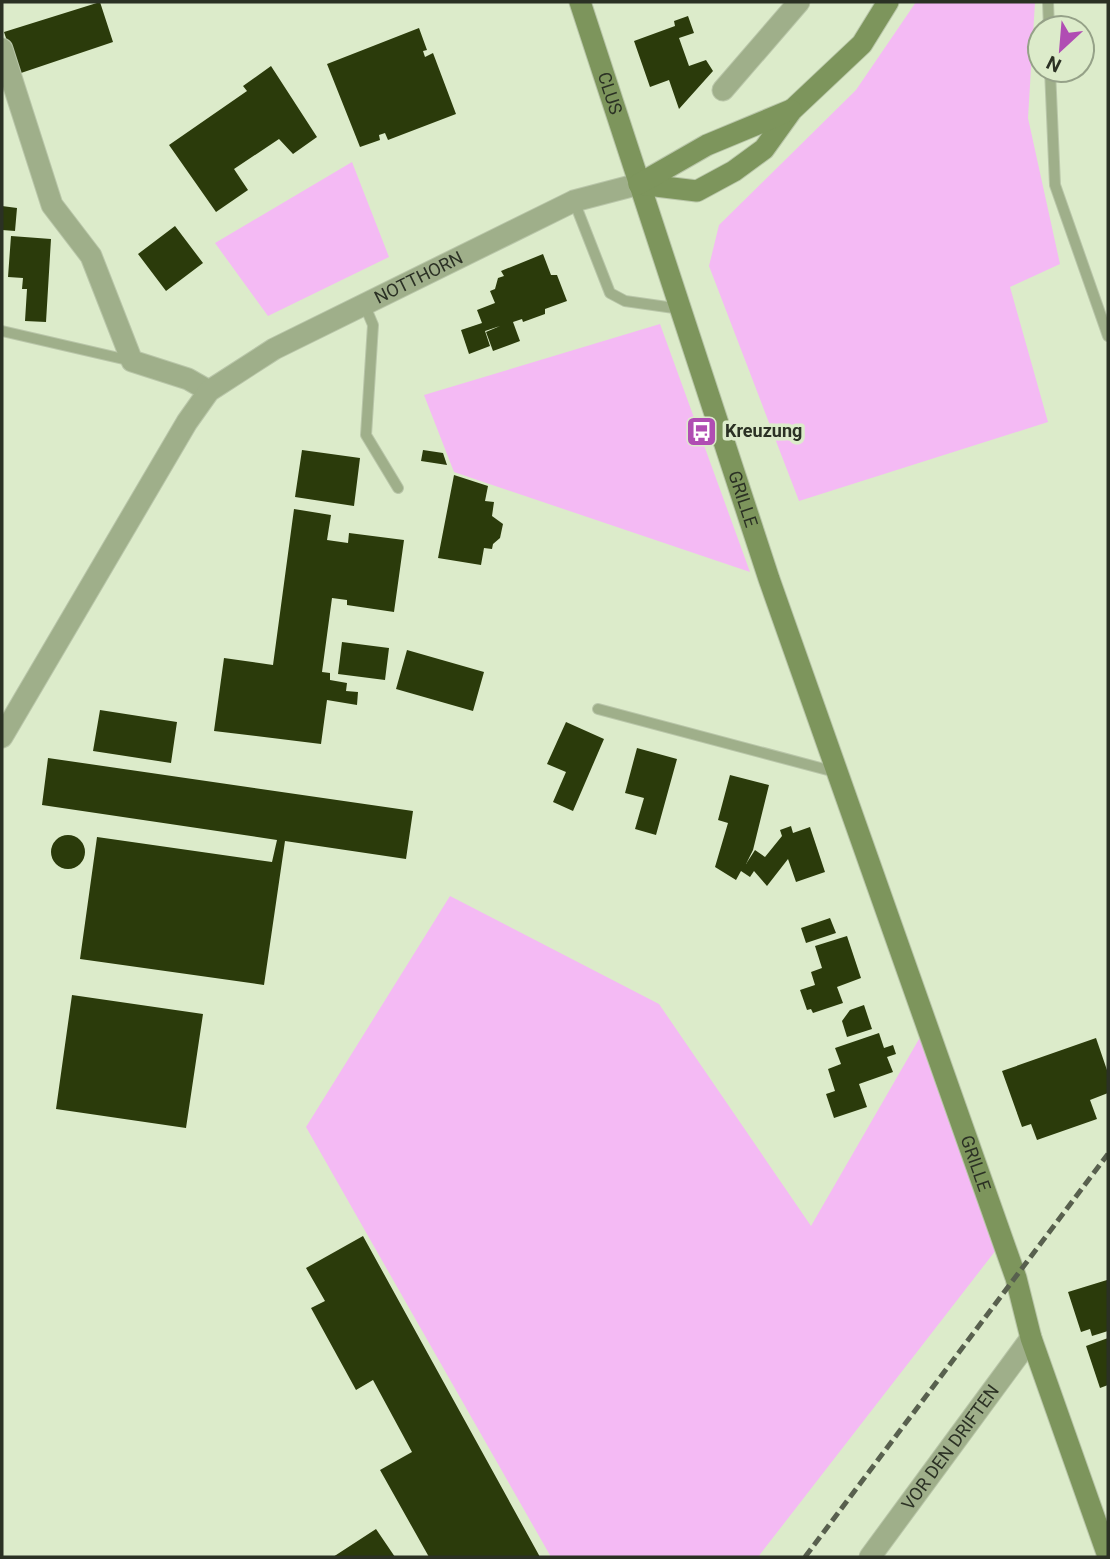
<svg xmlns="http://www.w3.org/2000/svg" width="1110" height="1559" viewBox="0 0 1110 1559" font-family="Roboto,sans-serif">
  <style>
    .green { fill: #f4baf4 }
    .building { fill: #2b3b0b }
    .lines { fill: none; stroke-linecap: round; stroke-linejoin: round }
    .lane-casing { stroke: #b9c6a9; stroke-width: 12 }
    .street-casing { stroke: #b9c6a9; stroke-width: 23 }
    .secondary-casing { stroke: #b9c6a9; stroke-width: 23 }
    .lane { stroke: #9faf8a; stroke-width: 10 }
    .street { stroke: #9faf8a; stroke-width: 21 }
    .secondary { stroke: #7d955c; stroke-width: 21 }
    .rail { stroke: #58604e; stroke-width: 5; stroke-dasharray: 10 5; stroke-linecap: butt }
    .labels { text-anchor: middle; stroke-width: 7; stroke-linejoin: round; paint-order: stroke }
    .street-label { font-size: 18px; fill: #2b3124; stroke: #dcebca }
    .poi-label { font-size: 18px; font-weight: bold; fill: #2b3124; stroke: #dcebca; text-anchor: start }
  </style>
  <rect width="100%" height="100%" fill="#dcebca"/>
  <path class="green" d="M916,2H1035L1028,118L1060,264L1010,287L1048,422L799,501L709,266L719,225L856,90Z
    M352,162L389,257L268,316L215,243Z
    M660,324L750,572L454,472L424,395Z
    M450,896L659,1004L811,1226L926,1027L1003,1241L758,1557H551L306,1127Z"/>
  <path class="building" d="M100,2L113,42L18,74L4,32Z
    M688,16L694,33L679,38L689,66L706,60L713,71L679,109L669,80L650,87L634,41L675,26L674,21Z
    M419,28L427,50L423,51L425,57L433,53L456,114L388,140L385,133L379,135L380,140L360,147L327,64Z
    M271,66L317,137L293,154L279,139L234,169L248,190L216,212L169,145L247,91L243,86Z
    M2,206L17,208L15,231L2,230Z
    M175,226L203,263L166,291L138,254Z
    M11,236L51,239L46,322L25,321L27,289H22L23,278L8,277Z
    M543,254L551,275H557L567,301L545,309V314L523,322L522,319L513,322L520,341L493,351L486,332L500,326L485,331L490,346L469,354L461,330L482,323L477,310L495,303L490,291L495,289L498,278L504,276L501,271Z
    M302,450L360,458L354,506L295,497Z
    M423,450L443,453L447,465L421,461Z
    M454,475L488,486L485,501L494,502L492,516L503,524L500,538L493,544L492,549L484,548L481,565L438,558Z
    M294,509L331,515L327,540L348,543L349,533L404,540L394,612L347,605V600L332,598L322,672L330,673V680L347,683L346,691L358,692L357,705L327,700L321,744L214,731L224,658L273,665Z
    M342,642L389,648L385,680L338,674Z
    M407,650L484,672L473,711L396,689Z
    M100,710L177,722L171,763L93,751Z
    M566,722L604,739L573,811L553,802L566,772L547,764Z
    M637,748L677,759L656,835L635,829L644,798L625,793Z
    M48,758L413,811L406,859L285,841L264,985L80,959L97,837L272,862L277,840L42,805Z
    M730,775L769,785L753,850L746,864L755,850L765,857L782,836L780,830L791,826L793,833L810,827L825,872L796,882L788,859L767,886L754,871L750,877L741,871L736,880L715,867L728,823L718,820Z
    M51 852a17 17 0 1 1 34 0a17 17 0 1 1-34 0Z
    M830,918L836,933L806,943L801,928Z
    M847,936L861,978L837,987L843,1003L813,1013L811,1009L807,1010L800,990L815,985L811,972L822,968L815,946Z
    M72,995L203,1014L186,1128L56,1109Z
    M864,1005L872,1029L847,1037L842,1021L850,1010Z
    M879,1033L884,1048L893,1045L896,1054L887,1057L893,1072L859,1084L867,1107L834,1118L826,1094L835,1091L828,1069L841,1064L835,1048Z
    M1096,1038L1108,1073V1093L1090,1100L1097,1119L1037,1140L1031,1124L1022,1127L1002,1071Z
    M363,1236L540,1557H429L380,1470L412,1452L373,1380L356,1390L311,1308L325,1301L306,1268Z
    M1107,1280L1108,1331L1092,1336L1090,1329L1081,1332L1068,1292Z
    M1108,1338V1385L1100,1388L1086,1346Z
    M376,1529L395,1557H333Z"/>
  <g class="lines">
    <defs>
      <path id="lane" d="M1048,2L1049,28
        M1050,70L1055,185L1108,336
        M574,201L610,293L625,301L681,309
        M365,306L373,325L366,435L398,488
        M2,331L132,361
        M598,709L839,773"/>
      <g id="street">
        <path d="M2,49L52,205L91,256L132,361L188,379L209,391"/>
        <path d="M723,90L799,2"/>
        <path id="s1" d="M2,737L187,422L209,391L274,349L574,201L639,184"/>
        <path id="s2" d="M870,1557L1031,1338"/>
      </g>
      <g id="secondary">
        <path id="s3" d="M580,2L769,579L1016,1278L1031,1338L1108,1556"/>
        <path d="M639,184L697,191L734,171L764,149L792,110L862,44L888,2"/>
        <path d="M639,184L707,145L791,110"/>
      </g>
    </defs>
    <use href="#lane" class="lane-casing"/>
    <use href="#street" class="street-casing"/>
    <use href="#secondary" class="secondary-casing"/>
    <use href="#lane" class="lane"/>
    <use href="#street" class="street"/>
    <use href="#secondary" class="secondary"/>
    <path class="rail" d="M805,1557L1108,1154"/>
  </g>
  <defs>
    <symbol id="bus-square" viewBox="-11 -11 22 22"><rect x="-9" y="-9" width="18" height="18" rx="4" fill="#b04db3" stroke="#dcebca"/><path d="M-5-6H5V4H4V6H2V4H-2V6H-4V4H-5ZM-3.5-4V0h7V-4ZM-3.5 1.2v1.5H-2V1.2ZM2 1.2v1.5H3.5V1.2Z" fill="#fff"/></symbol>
  </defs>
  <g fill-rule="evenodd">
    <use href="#bus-square" x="684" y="414" width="35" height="35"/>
  </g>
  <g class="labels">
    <g class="street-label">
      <text dy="6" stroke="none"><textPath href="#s3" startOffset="96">CLUS</textPath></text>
      <text dy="6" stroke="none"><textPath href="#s1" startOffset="642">NOTTHORN</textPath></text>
      <text dy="6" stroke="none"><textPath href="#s3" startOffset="523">GRILLE</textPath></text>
      <text dy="6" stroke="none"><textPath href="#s3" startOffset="1227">GRILLE</textPath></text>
      <text dy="6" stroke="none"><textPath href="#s2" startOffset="136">VOR DEN DRIFTEN</textPath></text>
    </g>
    <g class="poi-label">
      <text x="725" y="437">Kreuzung</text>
    </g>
  </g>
  <rect width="1110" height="1559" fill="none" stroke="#2b3124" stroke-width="7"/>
  <g transform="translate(1061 49) rotate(206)"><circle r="33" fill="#dcebca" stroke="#95a188" stroke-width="2"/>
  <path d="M0-5L12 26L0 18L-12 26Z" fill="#b04db3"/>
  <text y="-10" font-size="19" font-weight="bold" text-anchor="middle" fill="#2b3124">N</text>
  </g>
</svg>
